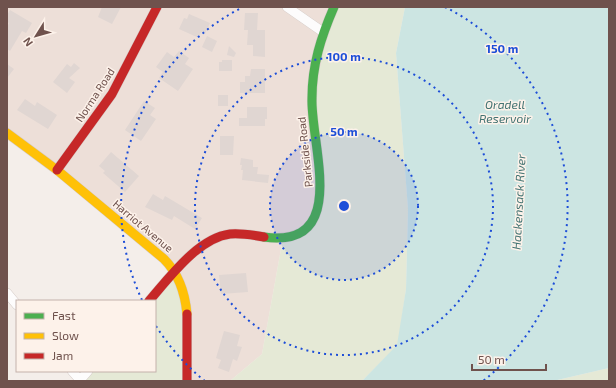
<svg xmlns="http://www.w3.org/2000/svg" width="616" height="388" viewBox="0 0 616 388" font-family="'Exo 2',sans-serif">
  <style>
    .residential { fill: #eddfd8 }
    .green { fill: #e5e9d6 }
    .water { fill: #cce5e2 }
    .building { fill: #e0d6d2 }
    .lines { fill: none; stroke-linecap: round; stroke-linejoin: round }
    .street-casing { stroke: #d3cac6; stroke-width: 10 }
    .fast-casing { stroke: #d3cac6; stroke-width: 10 }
    .slow-casing { stroke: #d3cac6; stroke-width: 10 }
    .jam-casing { stroke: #d3cac6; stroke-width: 10 }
    .street { stroke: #fdfcfc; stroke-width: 9 }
    .fast { stroke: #4caf50; stroke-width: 9 }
    .slow { stroke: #ffc107; stroke-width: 9 }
    .jam { stroke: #c62828; stroke-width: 9 }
    .ring { fill: none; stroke: #1d4ed8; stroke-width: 2; stroke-dasharray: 2 4 }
    .labels { text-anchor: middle; stroke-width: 3; stroke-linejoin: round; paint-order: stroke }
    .street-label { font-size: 11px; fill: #6f524d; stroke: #fdf2ea }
    .water-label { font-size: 12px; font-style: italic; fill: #427372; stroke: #fdf2ea }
    .centre { fill: #1d4ed8; stroke: #fdf2ea; stroke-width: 2 }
    .ring-label { font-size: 12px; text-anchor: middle; font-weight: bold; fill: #1d4ed8; stroke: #fdf2ea; stroke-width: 3; stroke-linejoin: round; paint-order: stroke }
  </style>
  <rect width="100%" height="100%" fill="#f4eeea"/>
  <path class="residential" d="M7,7H334L321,178L315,217L283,238L262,354L230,381H187L175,271L7,133Z"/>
  <path class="green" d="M334,7H405L396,53L408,209L406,289L398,345L362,381H230L262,354L283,238L294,236L318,209L312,102Z
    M175,271L180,284L187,381H81L88,371H155V301Z
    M609,368V381H553Z"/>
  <path class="water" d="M405,7H609V368L553,381H362L397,345L406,289L408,209L396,53Z"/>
  <path class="building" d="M102,7H121L112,24L98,17Z
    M10,10L32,23L26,33L22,31L10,51L7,49V27L9,23L7,22V15Z
    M245,13H258L257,30H265V57L253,56V45H247L248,30H244Z
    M189,14L210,23L205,34L201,32L199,38L179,29L184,18L187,19Z
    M207,36L217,41L212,52L202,47Z
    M229,46L236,53L234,57L227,55Z
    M179,51L189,58L185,64L193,69L178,91L159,78L163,72L156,67L167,52L174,57Z
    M222,60H232V71H219V62H222Z
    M74,63L80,68L69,78L75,82L67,93L53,82L67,64L71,67Z
    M7,64L14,69L7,78Z
    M251,69H265V93H240V82H245V76H250Z
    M218,95H228V106H218Z
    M25,99L35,106L37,102L57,115L48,129L17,110Z
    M144,101L155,108L150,115L156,119L141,141L125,130Z
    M247,107H267V119H265V126H239V118H247Z
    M220,136H234L233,155H220Z
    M111,152L139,176L125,192L103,173L105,171L99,166Z
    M241,158L253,160V167H258L257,174L269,175L268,183L242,180L243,170H241L242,165H240Z
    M153,194L163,200L165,196L202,218L195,229L174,216L172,220L145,207Z
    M246,273L248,292L221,294L219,275Z
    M224,331L240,335L237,346L242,347L237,361L233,359L229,372L218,368L221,360L216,358Z"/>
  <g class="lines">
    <defs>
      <path id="street" d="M287,7L323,32
        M7,293L17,305
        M72,371L81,381
        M80,380L88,371"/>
      <path id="fast" d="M264,237C351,249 310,144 312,98C312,65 321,37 334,7"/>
      <path id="slow" d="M7,133L57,170L164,259C179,274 185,292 187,314"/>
      <path id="jam" d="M57,170L112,94L157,7
        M149,301C169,278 198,238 230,234C241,233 253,235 264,237
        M187,381V314"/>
    </defs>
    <use href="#street" class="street-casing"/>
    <use href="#fast" class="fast-casing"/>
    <use href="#slow" class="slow-casing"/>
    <use href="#jam" class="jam-casing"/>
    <use href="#street" class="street"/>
    <use href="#fast" class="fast"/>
    <use href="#slow" class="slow"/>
    <use href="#jam" class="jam"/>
  </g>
  <circle cx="344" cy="206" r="74" fill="#1d4ed8" fill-opacity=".12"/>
  <g class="ring">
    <circle cx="344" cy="206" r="74"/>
    <circle cx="344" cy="206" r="149"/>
    <path d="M205 381A223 223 0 0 1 156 326M142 300A223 223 0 0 1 243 7M445 7A223 223 0 0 1 483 381"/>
  </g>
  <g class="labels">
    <g class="street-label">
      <text transform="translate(95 95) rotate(-57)" y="4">Norma Road</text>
      <text transform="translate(305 152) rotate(-96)" y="4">Parkside Road</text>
      <text transform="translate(143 226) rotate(40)" y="4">Harriot Avenue</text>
    </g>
    <g class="water-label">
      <text x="505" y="109">Oradell<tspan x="505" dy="14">Reservoir</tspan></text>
      <text transform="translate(519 202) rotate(-87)" y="4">Hackensack River</text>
    </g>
  </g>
  <circle cx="344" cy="206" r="6" class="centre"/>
  <g class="ring-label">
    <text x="502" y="53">150 m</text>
    <text x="344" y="61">100 m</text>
    <text x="344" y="136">50 m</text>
  </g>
  <rect width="616" height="388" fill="none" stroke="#6f524d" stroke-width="16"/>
  <rect x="16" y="300" width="140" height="72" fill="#fdf2ea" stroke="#c4b2ab"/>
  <rect x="24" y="313" width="20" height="6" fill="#4caf50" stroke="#c4b2ab"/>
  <text x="52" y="320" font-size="12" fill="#6f524d">Fast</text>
  <rect x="24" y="333" width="20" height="6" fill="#ffc107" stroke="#c4b2ab"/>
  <text x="52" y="340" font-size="12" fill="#6f524d">Slow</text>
  <rect x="24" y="353" width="20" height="6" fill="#c62828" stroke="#c4b2ab"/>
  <text x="52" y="360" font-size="12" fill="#6f524d">Jam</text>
  <g transform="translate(36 36) rotate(233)" stroke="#fdf2ea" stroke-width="3" paint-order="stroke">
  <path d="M0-3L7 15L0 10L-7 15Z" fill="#6f524d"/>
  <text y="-6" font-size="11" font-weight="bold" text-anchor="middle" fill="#6f524d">N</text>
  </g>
  <path d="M472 364v6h74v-6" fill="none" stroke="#6f524d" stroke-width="2"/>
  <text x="478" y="364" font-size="12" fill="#6f524d" stroke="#fdf2ea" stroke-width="3" paint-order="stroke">50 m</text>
</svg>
